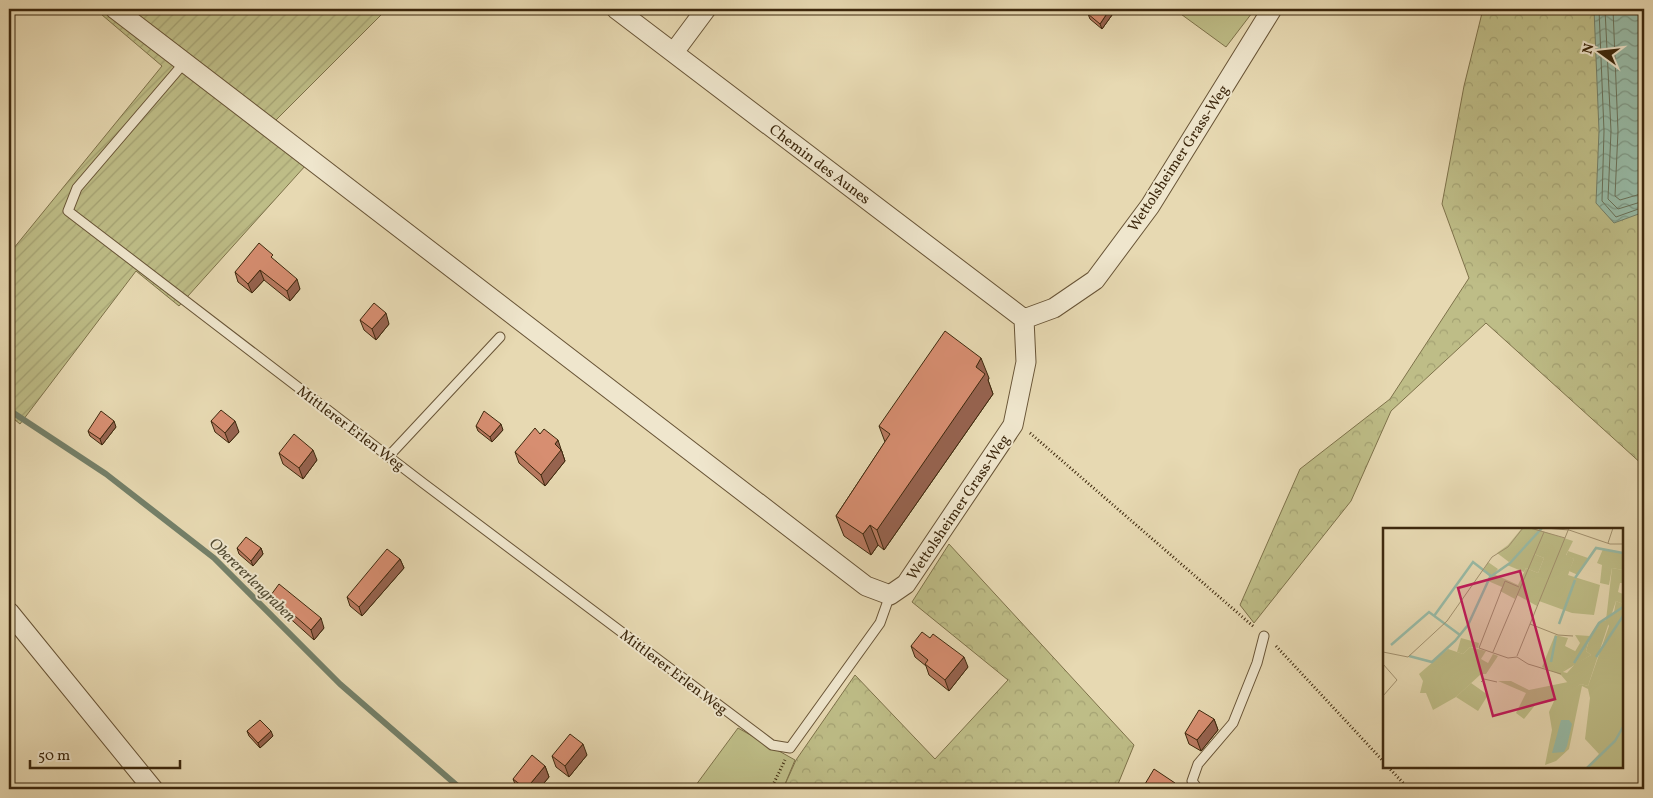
<svg xmlns="http://www.w3.org/2000/svg" width="1653" height="798" viewBox="0 0 1653 798" font-family="Vollkorn,serif">
  <style>
    .grass { fill: #bebd87; stroke: #7e724a }
    .forest { fill: url(#forest-crowns); stroke: #7e724a }
    .garden { fill: url(#garden-furrows); stroke: #7e724a }
    .water { fill: url(#water-waves); stroke: #748069 }
    .lines { fill: none; stroke-linecap: round; stroke-linejoin: round }
    .shore { stroke: #6a725a; stroke-width: 1 }
    .stream { stroke: #748069; stroke-width: 6 }
    .lane-casing { stroke: #685436; stroke-width: 11 }
    .street-casing { stroke: #685436; stroke-width: 21 }
    .path { stroke: #3d280d; stroke-width: 3; stroke-dasharray: 1 2.5; stroke-linecap: butt }
    .lane { stroke: #efe6cd; stroke-width: 9 }
    .street { stroke: #efe6cd; stroke-width: 19 }
    .wall { fill: #b97a61; stroke: #3d280d }
    .shaded-wall { fill: #96634f; stroke: #3d280d }
    .building { fill: #d78e71; stroke: #3d280d }
    .labels { text-anchor: middle; stroke-width: 4; stroke-linejoin: round; paint-order: stroke }
    .street-label { font-size: 15px; fill: #3d280d; stroke: #efe6cd }
    .water-label { font-size: 16px; font-style: italic; fill: #544d34; stroke: #efe6cd }
    .inset-river { fill: none; stroke: #98bba7; stroke-width: 2.5 }
    .inset-road { fill: none; stroke: #a39270; stroke-width: 1 }
    .view { fill: #c2185b; fill-opacity: 0.15; stroke: #c2185b; stroke-width: 2.5 }
    .inset-edge { fill: none; stroke: #3d280d; stroke-width: 2.5 }
  </style>
  <defs>
    <pattern id="forest-crowns" width="20" height="18" patternUnits="userSpaceOnUse" patternTransform="scale(1.25)"><rect width="20" height="18" fill="#bebd87"/><path d="M2 6a3 3 0 1 1 6 0M12 15a3 3 0 1 1 6 0" fill="none" stroke="#a4a273"/></pattern>
    <pattern id="garden-furrows" width="10" height="10" patternUnits="userSpaceOnUse" patternTransform="scale(1.25)"><rect width="10" height="10" fill="#bebd87"/><path d="M-1 1l2-2M0 10L10 0M9 11l2-2" fill="none" stroke="#a4a273"/></pattern>
    <pattern id="water-waves" width="16" height="10" patternUnits="userSpaceOnUse" patternTransform="scale(1.25)"><rect width="16" height="10" fill="#98bba7"/><path d="M0 5q4-4 8 0t8 0" fill="none" stroke="#7d9886"/></pattern>
  </defs>
  <rect width="100%" height="100%" fill="#e7d9b2"/>
  <filter id="stains"><feTurbulence type="fractalNoise" baseFrequency=".004" numOctaves="4"/><feColorMatrix values="0 0 0 0 .2 0 0 0 0 .09 0 0 0 0 .02 0 0 0 .5 -.17"/></filter>
  <radialGradient id="worn" r=".72"><stop offset=".6" stop-color="#630" stop-opacity="0"/><stop offset="1" stop-color="#630" stop-opacity=".3"/></radialGradient>
  <path class="grass" d="M1174,9H1255L1226,47Z
    M738,728L795,760L783,789H693Z"/>
  <path class="forest" d="M1483,9H1644V466L1486,323L1391,411L1351,501L1254,623L1240,605L1300,469L1390,399L1469,278L1442,204L1464,86Z
    M949,544L1134,745L1116,789H783L796,760L855,675L935,759L1008,680L912,602Z"/>
  <path class="garden" d="M95,9H387L276,120L315,155L179,306L136,271L20,424L9,415V254L162,66Z"/>
  <path class="water" d="M1594,9H1644V212L1614,223L1596,203L1599,131Z"/>
  <g class="lines">
    <path class="shore" d="M1599,9L1604,131L1602,201L1616,217L1644,207
      M1605,9L1611,131L1608,199L1618,209L1644,201
      M1613,9L1618,131L1615,196L1620,200L1644,193"/>
    <path class="stream" d="M9,410L106,474L214,558L340,684L461,789"/>
    <defs>
      <path id="lane" d="M184,63L77,188L68,211L423,483L772,745L790,748L880,623L890,595
        M388,457L500,337
        M1198,789L1192,781L1198,764L1233,723L1257,663L1264,636"/>
      <path id="street" d="M115,9L866,586L890,595L906,584L1013,425L1026,362L1024,319L1054,308L1095,280L1150,206L1272,9
        M616,9L1024,319
        M674,52L706,9
        M9,612L153,789"/>
    </defs>
    <use href="#lane" class="lane-casing"/>
    <use href="#street" class="street-casing"/>
    <path class="path" d="M1030,433L1254,627
      M1276,646L1384,762
      M1388,767L1409,789
      M771,789L785,760"/>
    <use href="#lane" class="lane"/>
    <use href="#street" class="street"/>
  </g>
  <path class="wall" d="M1088,14L1112,15L1102,29L1090,19Z
    M276,261L300,289L290,301L264,280L252,293L238,282L235,272Z
    M360,320L389,324L376,340L364,330Z
    M989,378L988,380L993,394L884,550L878,545L871,555L844,536L836,516L885,442L879,426Z
    M211,421L239,432L229,443L215,432Z
    M476,426L503,430L492,442L478,431Z
    M116,427L102,445L90,436L88,431Z
    M540,434L562,451V452L565,461L545,486L519,463L515,452Z
    M279,453L317,460L303,479L283,464Z
    M237,548H261L263,554L253,566L239,554Z
    M400,559L404,568L362,616L350,606L347,597Z
    M271,595L324,628L314,640L274,604Z
    M911,646L968,667L949,691L929,675L926,666L915,657Z
    M1214,719L1218,730L1201,751L1189,744L1185,733Z
    M247,731L273,736L260,748L249,736Z
    M587,755L569,777L556,767L552,756Z
    M545,766L549,777L539,789H517L513,779Z"/>
  <path class="shaded-wall" d="M1110,9L1112,15L1102,29L1100,24Z
    M260,270L264,280L252,293L248,284Z
    M297,279L300,289L290,301L287,291Z
    M386,313L389,324L376,340L372,329Z
    M981,358L989,378L988,380L993,394L884,550L877,530Z
    M114,421L116,427L102,445L100,439Z
    M235,421L239,432L229,443L225,433Z
    M501,424L503,430L492,442L490,437Z
    M558,440L565,461L545,486L541,475L555,444Z
    M313,450L317,460L303,479L299,468Z
    M870,525L878,545L871,555L863,534Z
    M261,548L263,554L253,566L251,561Z
    M400,559L404,568L362,616L359,607Z
    M321,618L324,628L314,640L311,630Z
    M964,657L968,667L949,691L945,680Z
    M1214,719L1218,730L1201,751L1197,740Z
    M271,731L273,736L260,748L258,743Z
    M583,744L587,755L569,777L565,766Z
    M545,766L549,777L539,789H526Z
    M1175,783L1178,789H1171Z"/>
  <path class="building" d="M1092,9H1110L1100,24L1088,14Z
    M259,243L273,255L271,257L297,279L287,291L260,270L248,284L235,272Z
    M374,303L386,313L372,329L360,320Z
    M945,331L981,358L976,367L985,374L877,530L870,525L863,534L836,516L890,434L879,426Z
    M221,410L235,421L225,433L211,421Z
    M101,411L114,421L100,439L88,431Z
    M484,411L501,424L490,437L476,426Z
    M535,428L540,434L544,429L558,440L555,444L561,450L541,475L515,452Z
    M294,434L313,450L299,468L279,453Z
    M246,537L261,548L251,561L237,548Z
    M387,549L400,559L359,607L347,597Z
    M279,584L321,618L311,630L271,595Z
    M922,632L930,638L933,634L964,657L945,680L925,664L928,660L911,646Z
    M1199,710L1214,719L1197,740L1185,733Z
    M260,720L271,731L258,743L247,731Z
    M570,734L583,744L565,766L552,756Z
    M532,755L545,766L526,789L513,779Z
    M1154,769L1175,783L1171,789H1142Z"/>
  <g class="labels">
    <g class="street-label">
      <text transform="translate(1178 158) rotate(-57)" y="5">Wettolsheimer Grass-Weg</text>
      <text transform="translate(820 164) rotate(37)" y="5">Chemin des Aunes</text>
      <text transform="translate(351 428) rotate(37)" y="5">Mittlerer Erlen Weg</text>
      <text transform="translate(958 507) rotate(-56)" y="5">Wettolsheimer Grass-Weg</text>
      <text transform="translate(674 672) rotate(37)" y="5">Mittlerer Erlen Weg</text>
    </g>
    <g class="water-label">
      <text transform="translate(253 579) rotate(44)" y="6">Oberererlengraben</text>
    </g>
  </g>
  <g transform="translate(1383 528)">
    <rect width="240" height="240" fill="#e7d9b2"/>
    <path d="M229,40L240,42V55H237L235,64L240,66V76L233,73L205,158L198,156L190,161L178,147L159,139L172,107L185,110L182,118L194,124L180,144L184,145L192,136L208,127L203,123L207,109L215,95L223,92ZM78,110L96,115L95,120L87,119L80,126L74,124ZM88,155L105,167L95,183L73,169Z" fill="#bebd87"/>
    <path d="M185,23L205,30L195,47L186,43L191,31L183,28ZM151,26L161,30L155,45L143,40L141,44L124,37L130,31ZM233,73L240,76V240H203L216,226L202,211L207,170L205,161L199,158L186,221L173,233L162,237L169,202L166,184L171,173L153,176L141,191L133,185L143,165L115,153H128L146,162L185,154L190,160L198,156L205,158L226,98L223,92L231,84ZM192,107L207,108L203,123L208,127L180,144L197,115ZM87,119L103,123L98,131L105,135L110,126L115,128L103,146H98L73,169L50,182L43,165H37L40,153L36,146L65,121L80,126Z" fill="#bebd87"/>
    <path d="M139,0H150L190,13L183,27L191,31L185,47L217,57L211,87L189,85L156,73L154,78L134,67L132,71L117,63L119,59L105,53L107,48L100,43L105,34L115,41L111,46L135,57L143,40L155,45L161,30L151,26L144,37L131,31L126,34L114,25L125,17ZM220,21L240,25V42L229,40L226,57L217,55L219,37L214,35Z" fill="#bebd87"/>
    <path d="M178,192H186L189,196L184,218L181,224L169,225Z" fill="#98bba7"/>
    <path class="inset-river" d="M192,50L213,20L240,25M51,88L90,34L108,48M176,96L192,52M8,117L46,84L77,107M26,128L49,134L72,113L85,97L107,49L127,35L159,0M213,129L240,88M168,134L173,108M191,135L216,95L240,79M204,240L232,213L240,199"/>
    <path class="inset-road" d="M147,0L182,10M162,0L186,2L227,16H240M225,15L230,0M136,59L122,53L96,120L125,130L134,129L145,136L178,146M147,96L175,107L190,108M0,124L25,129L64,93L109,29L125,19L140,0M110,124L161,4M134,128L186,0M0,136L14,152L0,168M98,154L101,151L114,154"/>
    <path class="view" d="M137,43L172,171L110,188L75,60Z"/>
    <rect width="240" height="240" class="inset-edge"/>
  </g>
  <rect width="1653" height="798" fill="none" stroke="#e7d9b2" stroke-width="30"/>
  <rect x="10" y="10" width="1633" height="778" fill="none" stroke="#3d280d" stroke-width="2.5"/>
  <rect x="15" y="15" width="1623" height="768" fill="none" stroke="#3d280d"/>
  <g transform="translate(1600 52) rotate(285)" stroke="#efe6cd" stroke-width="4" paint-order="stroke">
  <path d="M0-4L9 19L0 12L-9 19Z" fill="#3d280d"/>
  <text y="-8" font-size="14" font-weight="bold" text-anchor="middle" fill="#3d280d">N</text>
  </g>
  <path d="M30 760v8h150v-8" fill="none" stroke="#3d280d" stroke-width="2.5"/>
  <text x="38" y="760" font-size="15" fill="#3d280d" stroke="#efe6cd" stroke-width="4" paint-order="stroke">50 m</text>
  <rect width="100%" height="100%" filter="url(#stains)"/>
  <rect width="100%" height="100%" fill="url(#worn)"/>
</svg>
